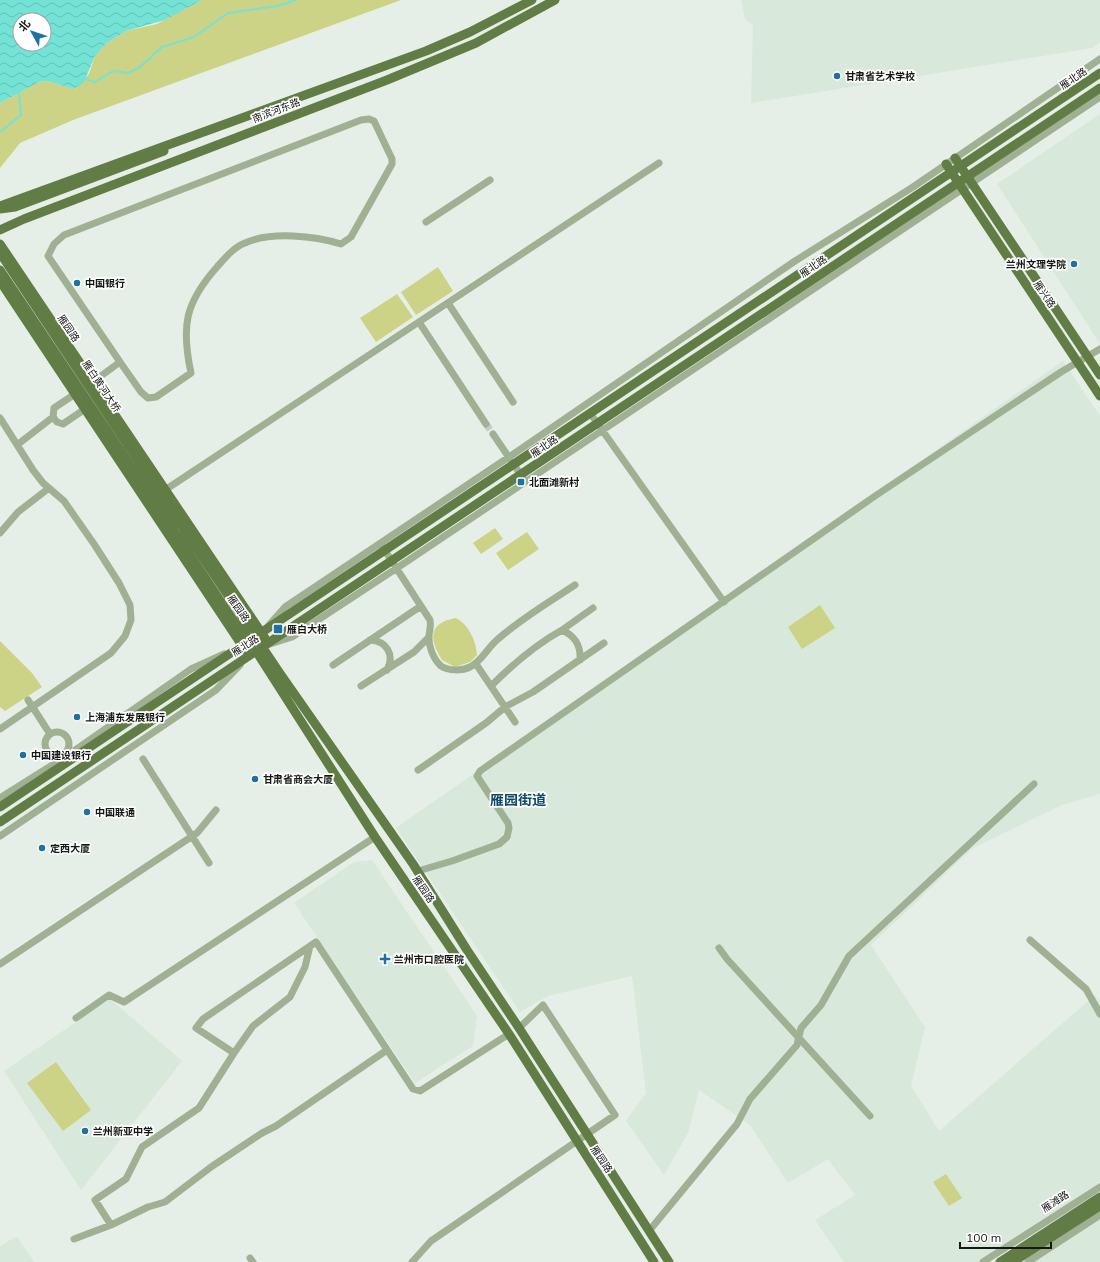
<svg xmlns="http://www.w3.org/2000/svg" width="1100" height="1262" viewBox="0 0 1100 1262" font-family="Mulish,'Noto Sans SC',sans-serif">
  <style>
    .built { fill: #d8e8da }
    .green { fill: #ccd286 }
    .water { fill: url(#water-waves); fill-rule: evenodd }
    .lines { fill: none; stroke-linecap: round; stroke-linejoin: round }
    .stream { stroke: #74e2d5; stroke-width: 2 }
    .minor-tunnel { stroke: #c6cfc7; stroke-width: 7; stroke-dasharray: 7 3.5; stroke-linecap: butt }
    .minor { stroke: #a0b092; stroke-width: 7 }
    .major { stroke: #617d45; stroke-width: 9 }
    .major-bridge { stroke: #617d45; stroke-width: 9 }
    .poi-dot { fill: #1f71a2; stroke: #fff; stroke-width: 1.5 }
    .labels { text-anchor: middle; stroke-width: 3.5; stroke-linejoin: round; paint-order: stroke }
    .poi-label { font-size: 10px; font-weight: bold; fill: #141714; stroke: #fff; text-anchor: start }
    .street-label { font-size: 10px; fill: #141714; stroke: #fff }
    .district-label { font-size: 14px; font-weight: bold; fill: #0f486a; stroke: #fff }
  </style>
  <defs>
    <pattern id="water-waves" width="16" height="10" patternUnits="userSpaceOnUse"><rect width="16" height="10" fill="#74e2d5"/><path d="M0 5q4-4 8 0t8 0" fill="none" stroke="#64c1b6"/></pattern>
  </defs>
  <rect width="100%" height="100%" fill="#e6efe7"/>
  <path class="built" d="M741,0H1100V42L1092,48L751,103L753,26L745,19Z
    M1100,114V344L997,184Z
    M1063,361L1100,416V794L1062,805L973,848L871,945L925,1027L911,1086L939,1131L1095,995L1100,1002V1182L978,1262H844L815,1220L855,1195L828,1159L788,1183L750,1125L699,1090L688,1133L664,1175L626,1121L646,1093L632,976L548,996L520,1012L396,828Z
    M372,860L477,1016L473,1046L415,1083L294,903L354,862Z
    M110,999L182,1061L81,1190L4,1071Z
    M1100,1206V1262H1013Z
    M17,1236L34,1262H0V1246Z"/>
  <path class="green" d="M202,0H401L73,120L20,143L0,168V103L39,82L48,81L75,89L89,74L95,56L107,43L126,31L157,24Z
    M438,267L453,291L416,315L401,292Z
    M397,294L413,317L376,342L360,318Z
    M495,528L503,539L481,554L473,543Z
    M527,532L539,549L508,570L496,553Z
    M820,605L835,628L802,649L788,627Z
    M456,618C469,625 476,641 477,655L470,662L455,667L442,660C429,639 428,623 456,618Z
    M0,641L32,673L42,687L5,711L0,707Z
    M56,1062L91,1110L63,1131L27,1083Z
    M946,1174L962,1198L949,1206L933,1182Z"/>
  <path class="water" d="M0,0H202L165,20L126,31L107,43L95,56L84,82L74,89L48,81L39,82L0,103ZM20,20H44V44H20Z"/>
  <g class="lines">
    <path class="stream" d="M85,79L95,82L113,71L128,73L140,67L162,47L194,37L228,13L277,6L296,0
      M0,132L21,115L19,93"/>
    <path class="minor-tunnel" d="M486,424L493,434"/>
    <path class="minor" d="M426,222L490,180
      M448,303L513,402
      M419,322L486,424
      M90,384L120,362L48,256L54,244L64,235L361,120L369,119L374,121L392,159V164L351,237L341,244C315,236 271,231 245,243C234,247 225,258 217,267C185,303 181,326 191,373L156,397L148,398L141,392L120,362
      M78,392L54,408L53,417L57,422L63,424L85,409
      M590,413L724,602
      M0,418L33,470L43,483L64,501L94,544L119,583L130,605L131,620L125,636L111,653L0,729
      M493,434L523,478
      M17,445L53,417
      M165,490L659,163
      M0,533L18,512L49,488
      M382,546L430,620C431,626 430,630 429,635C428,645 433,659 441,666C448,671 462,671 470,667C481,662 488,647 498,639C522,618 549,602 575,585
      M268,626L285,607L509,457L795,261L913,187L1100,59
      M562,630L593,608
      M370,640C387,641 395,655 387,670
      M270,644L292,637L397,568L1100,97
      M476,664L515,722
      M333,665L421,606
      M361,686L414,652L429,637
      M491,686C513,664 535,645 562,630C575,636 581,645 580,660
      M28,700L50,734
      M45 744a12 12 0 1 1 24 0a12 12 0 1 1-24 0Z
      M143,759L209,863
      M418,770L486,723L505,707L533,692L604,643
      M0,798L65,757L191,669L224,654
      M0,836L216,690L240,665
      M418,871L452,861L499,844L507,837L509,828L508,823L477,776L480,771L875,496L1061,372L1100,349
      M1030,940L1086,989L1100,1014
      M719,948L727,959L870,1116
      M0,964L197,833L216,810
      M76,1018L109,995L124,1002L375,837
      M234,1053L253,1026L290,997L305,967L310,946
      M111,1225L95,1200L126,1179L142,1147L199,1108L234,1053L196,1028L203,1019L316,942L413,1089L420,1091L509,1034
      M649,1231L737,1124L750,1099L797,1045L801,1028L821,1005L849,956L1034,784
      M74,1239L111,1225L148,1207L165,1202L211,1167L262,1133L276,1126L387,1050
      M250,1258L253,1262
      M412,1262L431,1241L615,1115L543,1005L519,1028
      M983,1262L1100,1187
      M1028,1262L1100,1215"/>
    <path class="major" d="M955,158L1100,375
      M946,164L1100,396
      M0,206L426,51L470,32L532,0
      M0,209L15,207L164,151
      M0,230L24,219L387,80L476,43L555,0
      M0,244L265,638
      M0,281L245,650
      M173,529L231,617L256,651L375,837L509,1034L654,1262
      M185,531L279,672L413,864L467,950L519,1028L669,1262
      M0,807L1100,73
      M0,822L1100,88
      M1000,1262L1100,1197
      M1013,1262L1100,1206"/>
    <path class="major-bridge" d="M0,253L185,531
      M0,270L173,529"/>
  </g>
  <g class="poi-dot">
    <circle cx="837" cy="76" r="4"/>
    <circle cx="1074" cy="264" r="4"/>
    <circle cx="77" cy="283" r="4"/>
    <rect x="517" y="478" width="8" height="8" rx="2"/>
    <rect x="273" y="624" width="10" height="10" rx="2"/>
    <circle cx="77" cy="717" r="4"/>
    <circle cx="23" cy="755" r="4"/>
    <circle cx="255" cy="779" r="4"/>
    <circle cx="87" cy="812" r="4"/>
    <circle cx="42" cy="848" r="4"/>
    <path d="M383 953h4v4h4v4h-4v4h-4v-4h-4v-4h4z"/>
    <circle cx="85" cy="1131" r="4"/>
  </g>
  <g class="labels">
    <g class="poi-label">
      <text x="845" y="80">甘肃省艺术学校</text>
      <text x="1066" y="268" text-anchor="end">兰州文理学院</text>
      <text x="85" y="287">中国银行</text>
      <text x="529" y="486">北面滩新村</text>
      <text x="287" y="633">雁白大桥</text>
      <text x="85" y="721">上海浦东发展银行</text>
      <text x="31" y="759">中国建设银行</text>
      <text x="263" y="783">甘肃省商会大厦</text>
      <text x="95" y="816">中国联通</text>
      <text x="50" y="852">定西大厦</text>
      <text x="394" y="963">兰州市口腔医院</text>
      <text x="93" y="1135">兰州新亚中学</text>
    </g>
    <g class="street-label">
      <text transform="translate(1073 78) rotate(-34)" y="4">雁北路</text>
      <text transform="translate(276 110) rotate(-21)" y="4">南滨河东路</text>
      <text transform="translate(813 266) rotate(-34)" y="4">雁北路</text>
      <text transform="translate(1045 294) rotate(56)" y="4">雁兴路</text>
      <text transform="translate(69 328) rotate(56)" y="4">雁园路</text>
      <text transform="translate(102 386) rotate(56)" y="4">雁白黄河大桥</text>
      <text transform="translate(544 446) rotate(-34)" y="4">雁北路</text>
      <text transform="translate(239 608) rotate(55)" y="4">雁园路</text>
      <text transform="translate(245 645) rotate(-33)" y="4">雁北路</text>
      <text transform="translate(424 889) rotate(56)" y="4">雁园路</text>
      <text transform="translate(602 1159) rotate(56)" y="4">雁园路</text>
      <text transform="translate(1055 1201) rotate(-33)" y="4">雁滩路</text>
    </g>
    <g class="district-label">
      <text x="518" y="805">雁园街道</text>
    </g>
  </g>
  <g transform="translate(32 32) rotate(310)"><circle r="19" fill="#ffffff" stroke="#a1a2a1"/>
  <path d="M0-3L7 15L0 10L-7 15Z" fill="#1f71a2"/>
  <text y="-6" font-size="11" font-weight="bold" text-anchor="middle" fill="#141714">北</text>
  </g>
  <path d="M960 1242v6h91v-6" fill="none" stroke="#141714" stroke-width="2"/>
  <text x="966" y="1242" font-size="12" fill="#141714" stroke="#ffffff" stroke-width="3" paint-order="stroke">100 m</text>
</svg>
